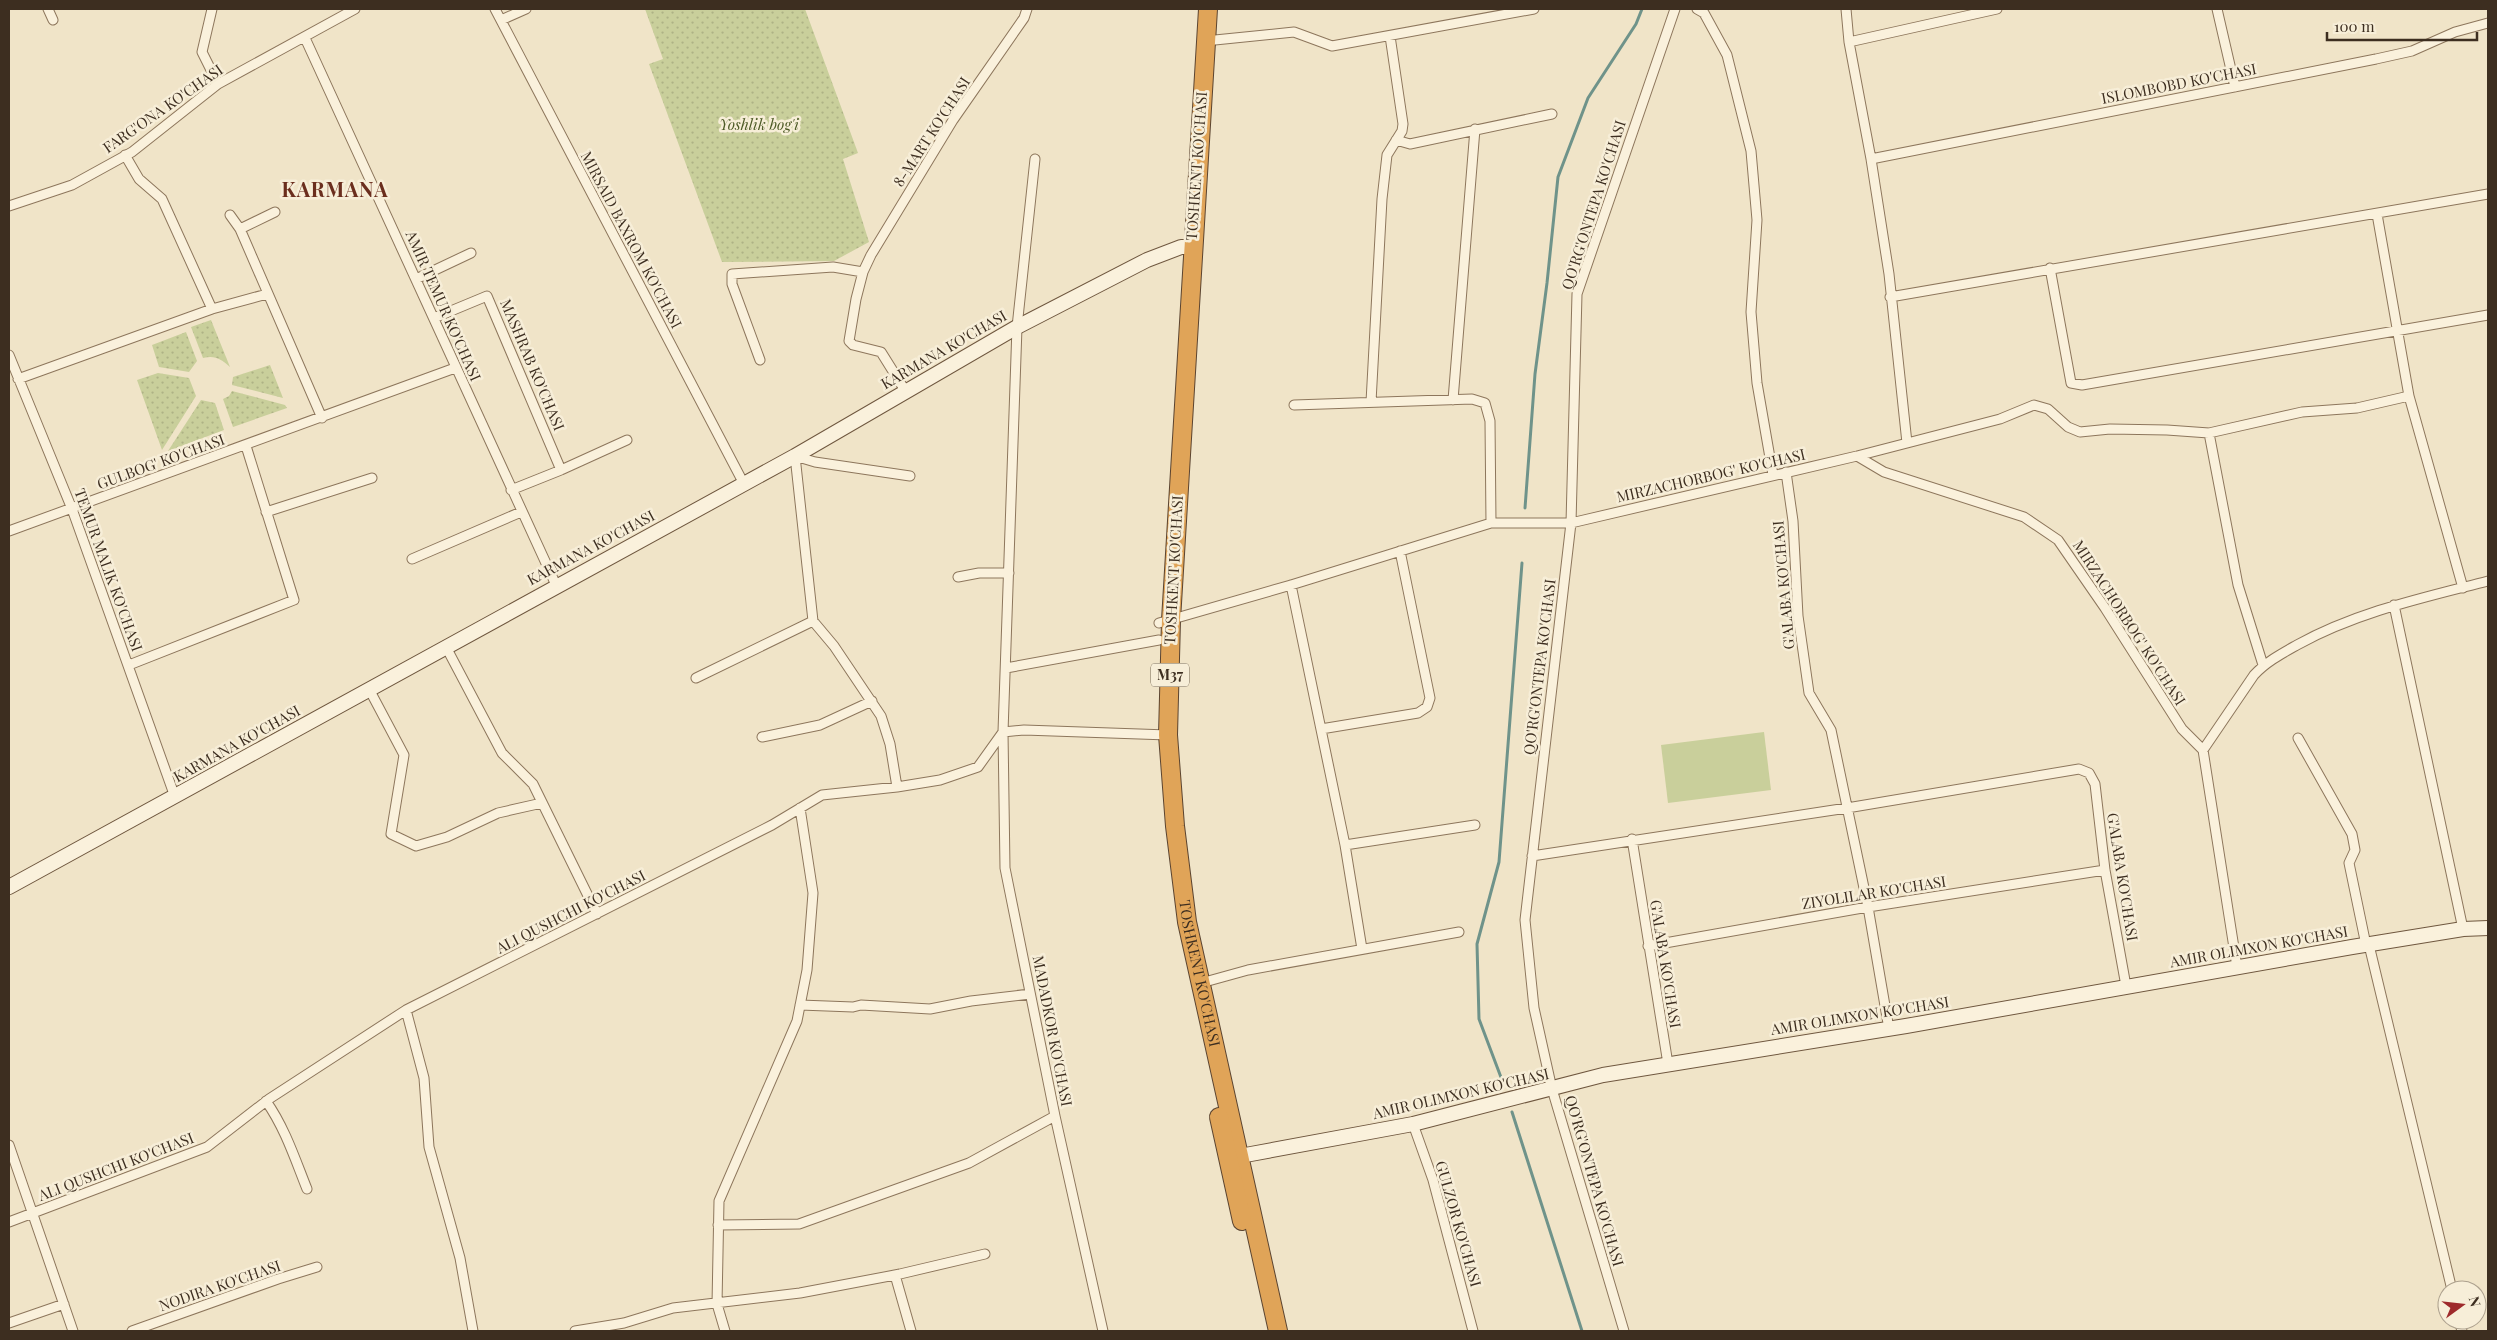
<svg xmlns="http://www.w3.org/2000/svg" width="2497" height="1340" viewBox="0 0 2497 1340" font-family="'Playfair Display',serif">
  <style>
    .grass { fill: url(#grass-dots) }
    .pitch { fill: #c9cf9b }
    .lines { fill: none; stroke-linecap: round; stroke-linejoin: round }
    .stream { stroke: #6f938a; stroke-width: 3 }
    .street-casing { stroke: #8d765c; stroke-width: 11 }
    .secondary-casing { stroke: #6f573f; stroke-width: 16 }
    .highway-casing { stroke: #5b4430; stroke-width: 20 }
    .street { stroke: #faf1dc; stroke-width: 9 }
    .secondary { stroke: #faf1dc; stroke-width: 14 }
    .highway { stroke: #e0a458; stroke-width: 18 }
    .labels { text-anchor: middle; stroke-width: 5; stroke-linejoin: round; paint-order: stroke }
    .shield { fill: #f7eed8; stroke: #756857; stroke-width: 1 }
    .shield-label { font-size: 14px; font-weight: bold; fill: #3d2e20 }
    .street-label { font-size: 15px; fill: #3d2e20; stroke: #f7eed8 }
    .park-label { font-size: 15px; font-style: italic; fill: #4d5a26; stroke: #f7eed8 }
    .district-label { font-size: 20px; font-weight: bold; letter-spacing: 1px; fill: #6b2e1e; stroke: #f7eed8 }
  </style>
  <defs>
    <pattern id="grass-dots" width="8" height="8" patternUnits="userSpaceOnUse" patternTransform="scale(1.25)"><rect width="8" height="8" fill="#c9cf9b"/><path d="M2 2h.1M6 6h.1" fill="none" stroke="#aeb285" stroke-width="1.8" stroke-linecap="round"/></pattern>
  </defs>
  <rect width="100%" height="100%" fill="#f0e4c8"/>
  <path class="grass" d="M645,9H805L858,153L843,159L869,242L834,261L722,262L649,64L663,59Z
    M211,320L230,367C221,359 215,355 203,358L191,327Z
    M186,332L197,361L189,372L159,367L152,345Z
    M270,365L283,398L232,385L233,377Z
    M158,373L189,378L196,396L162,450L137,380Z
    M232,391L285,405L287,408L233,427L223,399L229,396Z
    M201,400L215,403L224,430L168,451Z"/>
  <path class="pitch" d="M1764,732L1771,790L1668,803L1661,745Z"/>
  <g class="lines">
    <path class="stream" d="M1525,508L1535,374L1547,283L1558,177L1588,98L1636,24L1642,9
      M1502,1080L1479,1019L1477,944L1499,862L1522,563
      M1512,1112L1582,1331"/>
    <defs>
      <path id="street" d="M48,9L53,20
        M212,9L202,52L218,84
        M495,9L744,484
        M1697,9L1704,13L1727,55L1751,151L1757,220L1751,312L1757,383L1773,475
        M1846,9L1849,42L1871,159L1889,274L1907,443
        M2217,9L2235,87
        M501,20L526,9
        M305,38L556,585
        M1205,41L1294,32L1332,46L1534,9
        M1849,42L1997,9
        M1396,140L1410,144L1552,114
        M125,155L139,179L162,199L212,309
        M1035,159L1017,327L1003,732L1005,868L1055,1116L1103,1331
        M1871,159L2376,59L2412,51L2455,32L2488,23
        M9,206L72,185L132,152L218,84L355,9
        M2377,214L2409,396L2463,588
        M230,215L240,229L322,418
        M240,229L275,212
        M2050,268L2071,383L2082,385L2488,315
        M416,279L471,253
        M1890,297L2488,194
        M434,318L487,296L561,470
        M9,355L72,509L175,797
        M760,360L732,284V274L833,267L863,272
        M18,379L212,309L267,294
        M906,392L881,352L853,345L849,341L856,299L863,272L871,255L953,120L1024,18L1027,9
        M1453,400L1475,129
        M1371,402L1382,199L1387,155L1402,131L1403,124L1390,36
        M1294,405L1472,399L1485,403L1490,421L1491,523
        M2209,433L2238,585L2263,665
        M1857,456L1884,472L2024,517L2058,540L2105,608L2182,729L2203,750L2237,967
        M1786,472L1793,521L1798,616L1809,693L1831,730L1868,907L1889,1029
        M511,490L561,470L627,440
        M266,512L372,478
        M9,531L455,368
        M412,559L521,512
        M958,577L979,573H1009
        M1291,585L1345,845L1362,949
        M2394,605L2463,929
        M1159,623L1291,585L1491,523H1571L1857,456L2000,419L2034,405L2048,409L2068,427L2080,432L2110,429L2167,430L2209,433L2302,412L2357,408L2409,396
        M446,647L502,753L533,784L597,914
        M129,665L294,600L246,446
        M1006,668L1159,640
        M696,678L813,621
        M369,689L404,755L391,834L416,846L447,837L498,813L542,803
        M1321,729L1418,713L1427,707L1430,698L1400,551
        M1003,732L1024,730L1168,735
        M762,737L820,725L872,701
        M2298,738L2352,834L2355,850L2349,863L2366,945
        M2203,750L2254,675C2266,662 2281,654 2297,645C2357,612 2422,598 2488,581
        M897,787L890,744L881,716L834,646L813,621L795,456L815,462L910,476
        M1632,839L1668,1064
        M1345,845L1475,825
        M1532,856L1847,808L2079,769L2089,773L2095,784L2105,870L2126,986
        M2369,945L2452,1290
        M1648,946L1868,907L2105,870
        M1201,983L1248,970L1459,932
        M800,1005L853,1007L861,1005L930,1009L971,1001L1030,994
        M406,1010L424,1078L429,1147L460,1258L473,1331
        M266,1101C285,1128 295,1159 307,1189
        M1413,1124L1433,1180L1473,1331
        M9,1145L73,1331
        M9,1222L207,1147L269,1099L406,1010L772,825L822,795L897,787L940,780L978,767L1003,732
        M718,1225L799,1224L969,1163L1055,1116
        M895,1275L911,1331
        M2459,1320L2462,1331
        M9,1323L64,1304
        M132,1331L278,1279L317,1267
        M575,1331L624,1323L673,1308L800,1293L900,1274L985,1254
        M725,1331L717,1304L719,1201L797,1021L807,970L813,893L800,808
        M1624,1331L1552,1089L1534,1008L1525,920L1571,523L1577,294L1675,9"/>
      <path id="secondary" d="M9,887L795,456L1017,327L1147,260L1181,247H1192
        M1240,1156L1413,1124L1603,1075L1906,1026L2352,947L2463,929L2488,928"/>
      <g id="highway">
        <path id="s1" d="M1208,9L1171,620L1168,735L1175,826L1187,922L1278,1331"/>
        <path d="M1219,1117L1242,1221"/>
      </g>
    </defs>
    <use href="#street" class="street-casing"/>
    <use href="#secondary" class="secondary-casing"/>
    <use href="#highway" class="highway-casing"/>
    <use href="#street" class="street"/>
    <use href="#secondary" class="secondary"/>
    <use href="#highway" class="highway"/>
  </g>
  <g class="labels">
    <rect class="shield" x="1151" y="663.5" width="38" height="23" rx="4"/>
    <g class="shield-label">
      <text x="1170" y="680">M37</text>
    </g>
    <g class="street-label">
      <text transform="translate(2179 84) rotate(-11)" y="5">ISLOMBOBD KO'CHASI</text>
      <text transform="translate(163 109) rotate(-35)" y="5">FARG'ONA KO'CHASI</text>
      <text transform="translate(932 132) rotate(-57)" y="5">8-MART KO'CHASI</text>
      <text transform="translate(1197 166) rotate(-86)" y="5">TOSHKENT KO'CHASI</text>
      <text transform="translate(1594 205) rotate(-72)" y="5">QO'RG'ONTEPA KO'CHASI</text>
      <text transform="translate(631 240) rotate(62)" y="5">MIRSAID BAXROM KO'CHASI</text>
      <text transform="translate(443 306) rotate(66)" y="5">AMIR TEMUR KO'CHASI</text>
      <text transform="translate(944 350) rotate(-30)" y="5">KARMANA KO'CHASI</text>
      <text transform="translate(532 365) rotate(67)" y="5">MASHRAB KO'CHASI</text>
      <text transform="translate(161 462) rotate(-20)" y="5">GULBOG' KO'CHASI</text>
      <text transform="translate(1711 476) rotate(-13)" y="5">MIRZACHORBOG' KO'CHASI</text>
      <text transform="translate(591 548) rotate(-28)" y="5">KARMANA KO'CHASI</text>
      <text transform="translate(108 570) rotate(70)" y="5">TEMUR MALIK KO'CHASI</text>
      <text transform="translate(1174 570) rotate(-87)" y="5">TOSHKENT KO'CHASI</text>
      <text transform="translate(1784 585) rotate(-95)" y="5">G'ALABA KO'CHASI</text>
      <text transform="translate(2129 623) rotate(57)" y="5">MIRZACHORBOG' KO'CHASI</text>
      <text transform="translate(1540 667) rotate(-83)" y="5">QO'RG'ONTEPA KO'CHASI</text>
      <text transform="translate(237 744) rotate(-29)" y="5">KARMANA KO'CHASI</text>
      <text transform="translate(2122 877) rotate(81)" y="5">G'ALABA KO'CHASI</text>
      <text transform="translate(1874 893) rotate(-9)" y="5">ZIYOLILAR KO'CHASI</text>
      <text transform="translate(571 912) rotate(-27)" y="5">ALI QUSHCHI KO'CHASI</text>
      <text transform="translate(2259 947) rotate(-10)" y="5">AMIR OLIMXON KO'CHASI</text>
      <text transform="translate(1665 964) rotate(81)" y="5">G'ALABA KO'CHASI</text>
      <text dy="5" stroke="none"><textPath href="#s1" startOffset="968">TOSHKENT KO'CHASI</textPath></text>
      <text transform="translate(1860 1016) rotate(-9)" y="5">AMIR OLIMXON KO'CHASI</text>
      <text transform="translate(1052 1031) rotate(79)" y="5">MADADKOR KO'CHASI</text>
      <text transform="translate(1461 1094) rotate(-13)" y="5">AMIR OLIMXON KO'CHASI</text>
      <text transform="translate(116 1167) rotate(-21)" y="5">ALI QUSHCHI KO'CHASI</text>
      <text transform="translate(1594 1181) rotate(74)" y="5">QO'RG'ONTEPA KO'CHASI</text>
      <text transform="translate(1458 1224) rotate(74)" y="5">GULZOR KO'CHASI</text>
      <text transform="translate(220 1286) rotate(-19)" y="5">NODIRA KO'CHASI</text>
    </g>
    <g class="park-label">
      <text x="759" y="130">Yoshlik bog'i</text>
    </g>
    <g class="district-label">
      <text x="335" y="197">KARMANA</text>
    </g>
  </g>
  <rect width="2497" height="1340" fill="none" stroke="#3d2e20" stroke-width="20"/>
  <g transform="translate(2462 1305) rotate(75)"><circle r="24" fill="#f7eed8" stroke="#ada18e"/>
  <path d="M0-4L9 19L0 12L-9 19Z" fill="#9e2a2b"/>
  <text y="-8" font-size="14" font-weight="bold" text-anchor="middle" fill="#3d2e20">N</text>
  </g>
  <path d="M2327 32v8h150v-8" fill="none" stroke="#3d2e20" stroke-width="2.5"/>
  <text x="2334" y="32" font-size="15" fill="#3d2e20" stroke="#f7eed8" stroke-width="4" paint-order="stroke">100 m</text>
</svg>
